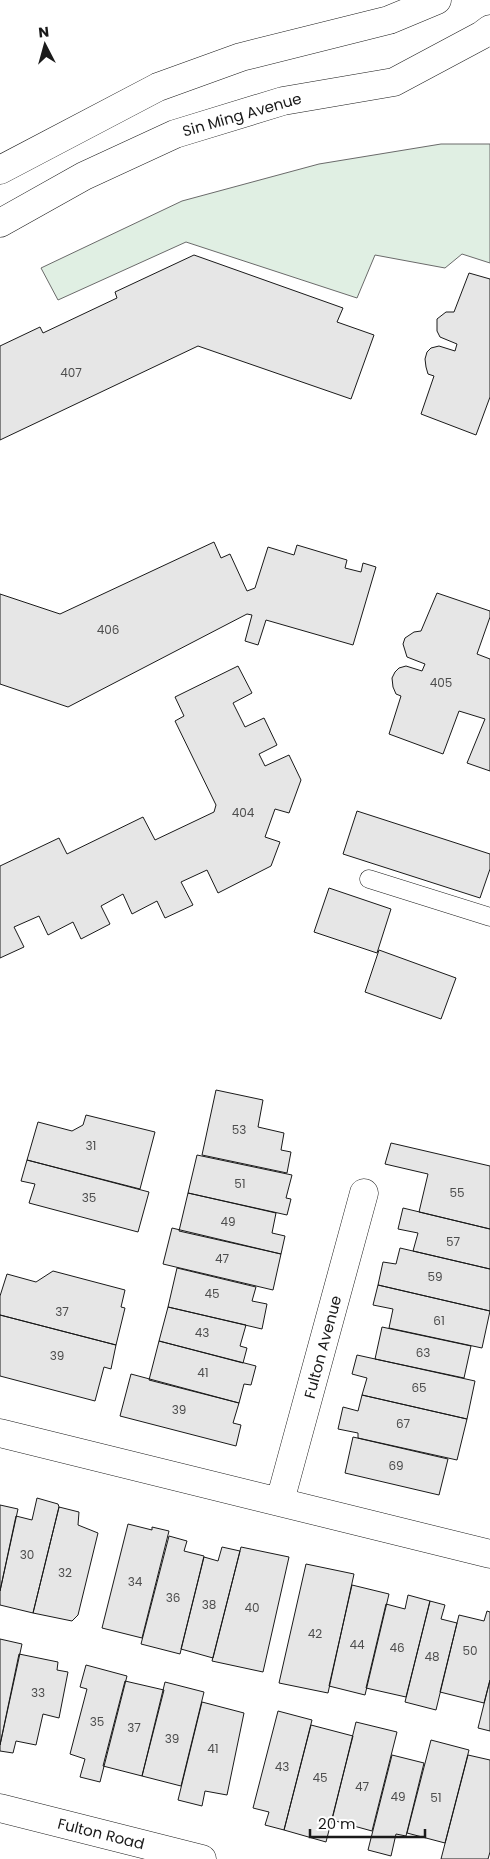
<svg xmlns="http://www.w3.org/2000/svg" width="490" height="1859" viewBox="0 0 490 1859" font-family="Poppins,sans-serif">
  <style>
    .green { fill: #e0efe3; stroke: #6a6a6a }
    .building { fill: #e6e6e6; stroke: #1a1a1a }
    .lines { fill: none; stroke-linecap: round; stroke-linejoin: round }
    .service-casing { stroke: #1a1a1a; stroke-width: 19 }
    .minor-casing { stroke: #1a1a1a; stroke-width: 29 }
    .secondary-casing { stroke: #1a1a1a; stroke-width: 29 }
    .service { stroke: #fff; stroke-width: 18 }
    .minor { stroke: #fff; stroke-width: 28 }
    .secondary { stroke: #fff; stroke-width: 28 }
    .labels { text-anchor: middle; stroke-width: 4; stroke-linejoin: round; paint-order: stroke }
    .number-label { font-size: 12px; fill: #4d4d4d }
    .street-label { font-size: 15px; fill: #1a1a1a; stroke: #fff }
  </style>
  <rect width="100%" height="100%" fill="#fff"/>
  <path class="green" d="M441,144H490V263L462,254L445,268L375,255L357,298L186,242L58,300L41,268L182,201L319,164Z"/>
  <path class="building" d="M194,255L343,308L337,322L374,335L351,399L198,346L0,440V346L40,327L43,333L117,298L115,292Z
    M469,273L490,279V397L476,435L421,414L434,376L428,374L426,367L425,359L427,352L431,348L439,346L455,351L457,344L440,337L437,331V319L446,312H454Z
    M214,542L221,558L230,554L247,591L255,588L268,547L294,555L297,545L347,560L345,568L361,572L363,563L376,567L353,645L266,620L258,645L245,641L252,615L247,614L68,707L0,684V594L60,614Z
    M437,593L490,611V617L477,654L490,659V771L467,763L485,719L459,711L443,754L389,734L401,696L396,694L393,687L392,678L395,672L399,668L406,666L422,671L425,664L407,657L403,644L405,638L414,632L421,631Z
    M238,666L252,693L233,703L245,727L264,718L277,745L259,754L265,766L289,755L301,780L289,813L275,809L265,837L280,842L271,866L218,893L207,870L181,882L193,905L165,918L157,901L132,914L123,894L101,906L110,924L81,939L73,922L48,935L39,916L14,927L24,947L0,958V866L59,838L67,854L143,817L155,840L214,812L216,805L175,721L184,716L175,697Z
    M357,811L490,854V869L480,898L343,854Z
    M329,888L391,909L377,953L314,932Z
    M379,950L456,978L441,1019L365,992Z
    M216,1090L263,1100L258,1127L284,1133L281,1150L291,1152L287,1173L202,1155Z
    M86,1115L155,1132L140,1189L27,1160L38,1122L72,1131L83,1125Z
    M391,1143L490,1166V1229L419,1212L428,1174L385,1164Z
    M197,1155L292,1175L286,1198L291,1199L287,1215L188,1193Z
    M27,1160L149,1192L138,1232L29,1203L35,1184L21,1181Z
    M188,1193L276,1213L272,1233L285,1236L281,1254L179,1231Z
    M403,1208L490,1229V1269L413,1251L418,1233L398,1229Z
    M172,1228L281,1254L273,1290L163,1264Z
    M400,1248L490,1269V1311L378,1285L383,1262L396,1264Z
    M177,1268L256,1287L252,1301L267,1304L262,1329L168,1307Z
    M53,1271L125,1290L121,1307L125,1308L116,1345L0,1315V1296L7,1274L36,1282Z
    M378,1285L490,1311L482,1348L389,1328L393,1309L373,1305Z
    M168,1307L246,1325L240,1346L247,1348L243,1363L159,1341Z
    M0,1315L116,1345L111,1369L104,1367L95,1401L0,1376Z
    M382,1327L471,1346L464,1378L375,1359Z
    M159,1341L256,1366L251,1385L244,1384L239,1403L149,1380Z
    M357,1355L475,1381L467,1419L362,1395L367,1378L352,1374Z
    M131,1374L239,1403L233,1423L241,1425L236,1446L120,1416Z
    M362,1395L467,1419L457,1460L358,1438V1433L338,1429L343,1407L358,1411Z
    M353,1437L448,1459L439,1495L345,1473Z
    M37,1498L58,1504L59,1507L33,1613L0,1605V1591L16,1516L32,1520Z
    M0,1505L18,1509L0,1591Z
    M59,1507L79,1512L78,1525L98,1533L78,1615L72,1621L33,1613Z
    M128,1524L152,1530V1527L169,1531L142,1638L102,1628Z
    M169,1536L187,1541L184,1551L204,1556L180,1654L141,1644Z
    M222,1547L240,1551L213,1658L181,1649L204,1557L218,1561Z
    M241,1547L289,1557L263,1672L212,1661Z
    M306,1564L354,1574L328,1693L279,1683Z
    M352,1585L389,1594L365,1695L329,1686Z
    M408,1595L430,1601L406,1697L366,1688L386,1604L405,1609Z
    M430,1601L445,1605L441,1619L457,1623L436,1710L405,1702Z
    M487,1611L490,1612V1680L484,1703L440,1692L459,1615L484,1621Z
    M0,1639L22,1644L0,1745Z
    M19,1654L58,1662L57,1670L68,1672L59,1718L43,1714L36,1745L16,1741L13,1753L0,1751V1745Z
    M86,1665L127,1676L100,1782L80,1777L85,1759L70,1754L87,1689L80,1687Z
    M490,1680V1731L478,1728Z
    M125,1681L164,1690L142,1776L103,1766Z
    M165,1682L204,1692L181,1786L142,1776Z
    M202,1702L244,1713L227,1795L205,1791L202,1806L178,1800Z
    M278,1711L312,1720L284,1830L265,1825L269,1812L253,1808Z
    M356,1722L397,1732L372,1831L332,1820Z
    M311,1725L353,1736L326,1842L284,1830Z
    M431,1740L469,1750L445,1843L407,1833Z
    M392,1755L424,1763L406,1836L396,1834L391,1856L368,1850Z
    M468,1755L490,1760V1852L488,1859H441Z"/>
  <g class="lines">
    <defs>
      <path id="service" d="M369,879L490,917"/>
      <path id="minor" d="M0,1433L490,1554
        M280,1501L364,1193
        M0,1808L202,1859"/>
      <path id="secondary" d="M0,170L158,87L241,57L389,20L437,0
        M0,223L84,176L175,134L283,101L394,82L482,35L490,29"/>
    </defs>
    <use href="#service" class="service-casing"/>
    <use href="#minor" class="minor-casing"/>
    <use href="#secondary" class="secondary-casing"/>
    <use href="#service" class="service"/>
    <use href="#minor" class="minor"/>
    <use href="#secondary" class="secondary"/>
  </g>
  <g class="labels">
    <g class="number-label">
      <text x="71" y="377">407</text>
      <text x="108" y="634">406</text>
      <text x="441" y="687">405</text>
      <text x="243" y="817">404</text>
      <text x="239" y="1134">53</text>
      <text x="91" y="1150">31</text>
      <text x="240" y="1188">51</text>
      <text x="457" y="1197">55</text>
      <text x="89" y="1202">35</text>
      <text x="228" y="1226">49</text>
      <text x="453" y="1246">57</text>
      <text x="222" y="1263">47</text>
      <text x="435" y="1281">59</text>
      <text x="212" y="1298">45</text>
      <text x="62" y="1316">37</text>
      <text x="439" y="1325">61</text>
      <text x="202" y="1337">43</text>
      <text x="423" y="1357">63</text>
      <text x="57" y="1360">39</text>
      <text x="203" y="1377">41</text>
      <text x="419" y="1392">65</text>
      <text x="179" y="1414">39</text>
      <text x="403" y="1428">67</text>
      <text x="396" y="1470">69</text>
      <text x="27" y="1559">30</text>
      <text x="65" y="1577">32</text>
      <text x="135" y="1586">34</text>
      <text x="173" y="1602">36</text>
      <text x="209" y="1609">38</text>
      <text x="252" y="1612">40</text>
      <text x="315" y="1638">42</text>
      <text x="357" y="1649">44</text>
      <text x="397" y="1652">46</text>
      <text x="470" y="1655">50</text>
      <text x="432" y="1661">48</text>
      <text x="38" y="1697">33</text>
      <text x="97" y="1726">35</text>
      <text x="134" y="1732">37</text>
      <text x="172" y="1743">39</text>
      <text x="213" y="1753">41</text>
      <text x="282" y="1771">43</text>
      <text x="320" y="1782">45</text>
      <text x="362" y="1791">47</text>
      <text x="398" y="1801">49</text>
      <text x="436" y="1802">51</text>
    </g>
    <g class="street-label">
      <text transform="translate(242 115) rotate(-16)" y="5">Sin Ming Avenue</text>
      <text transform="translate(323 1347) rotate(-75)" y="5">Fulton Avenue</text>
      <text transform="translate(101 1834) rotate(14)" y="5">Fulton Road</text>
    </g>
  </g>
  <g transform="translate(45 45) rotate(354)" stroke="#ffffff" stroke-width="4" paint-order="stroke">
  <path d="M0-4L9 19L0 12L-9 19Z" fill="#1a1a1a"/>
  <text y="-8" font-size="14" font-weight="bold" text-anchor="middle" fill="#1a1a1a">N</text>
  </g>
  <path d="M310 1829v8h115v-8" fill="none" stroke="#1a1a1a" stroke-width="2.5"/>
  <text x="318" y="1829" font-size="15" fill="#1a1a1a" stroke="#ffffff" stroke-width="4" paint-order="stroke">20 m</text>
</svg>
